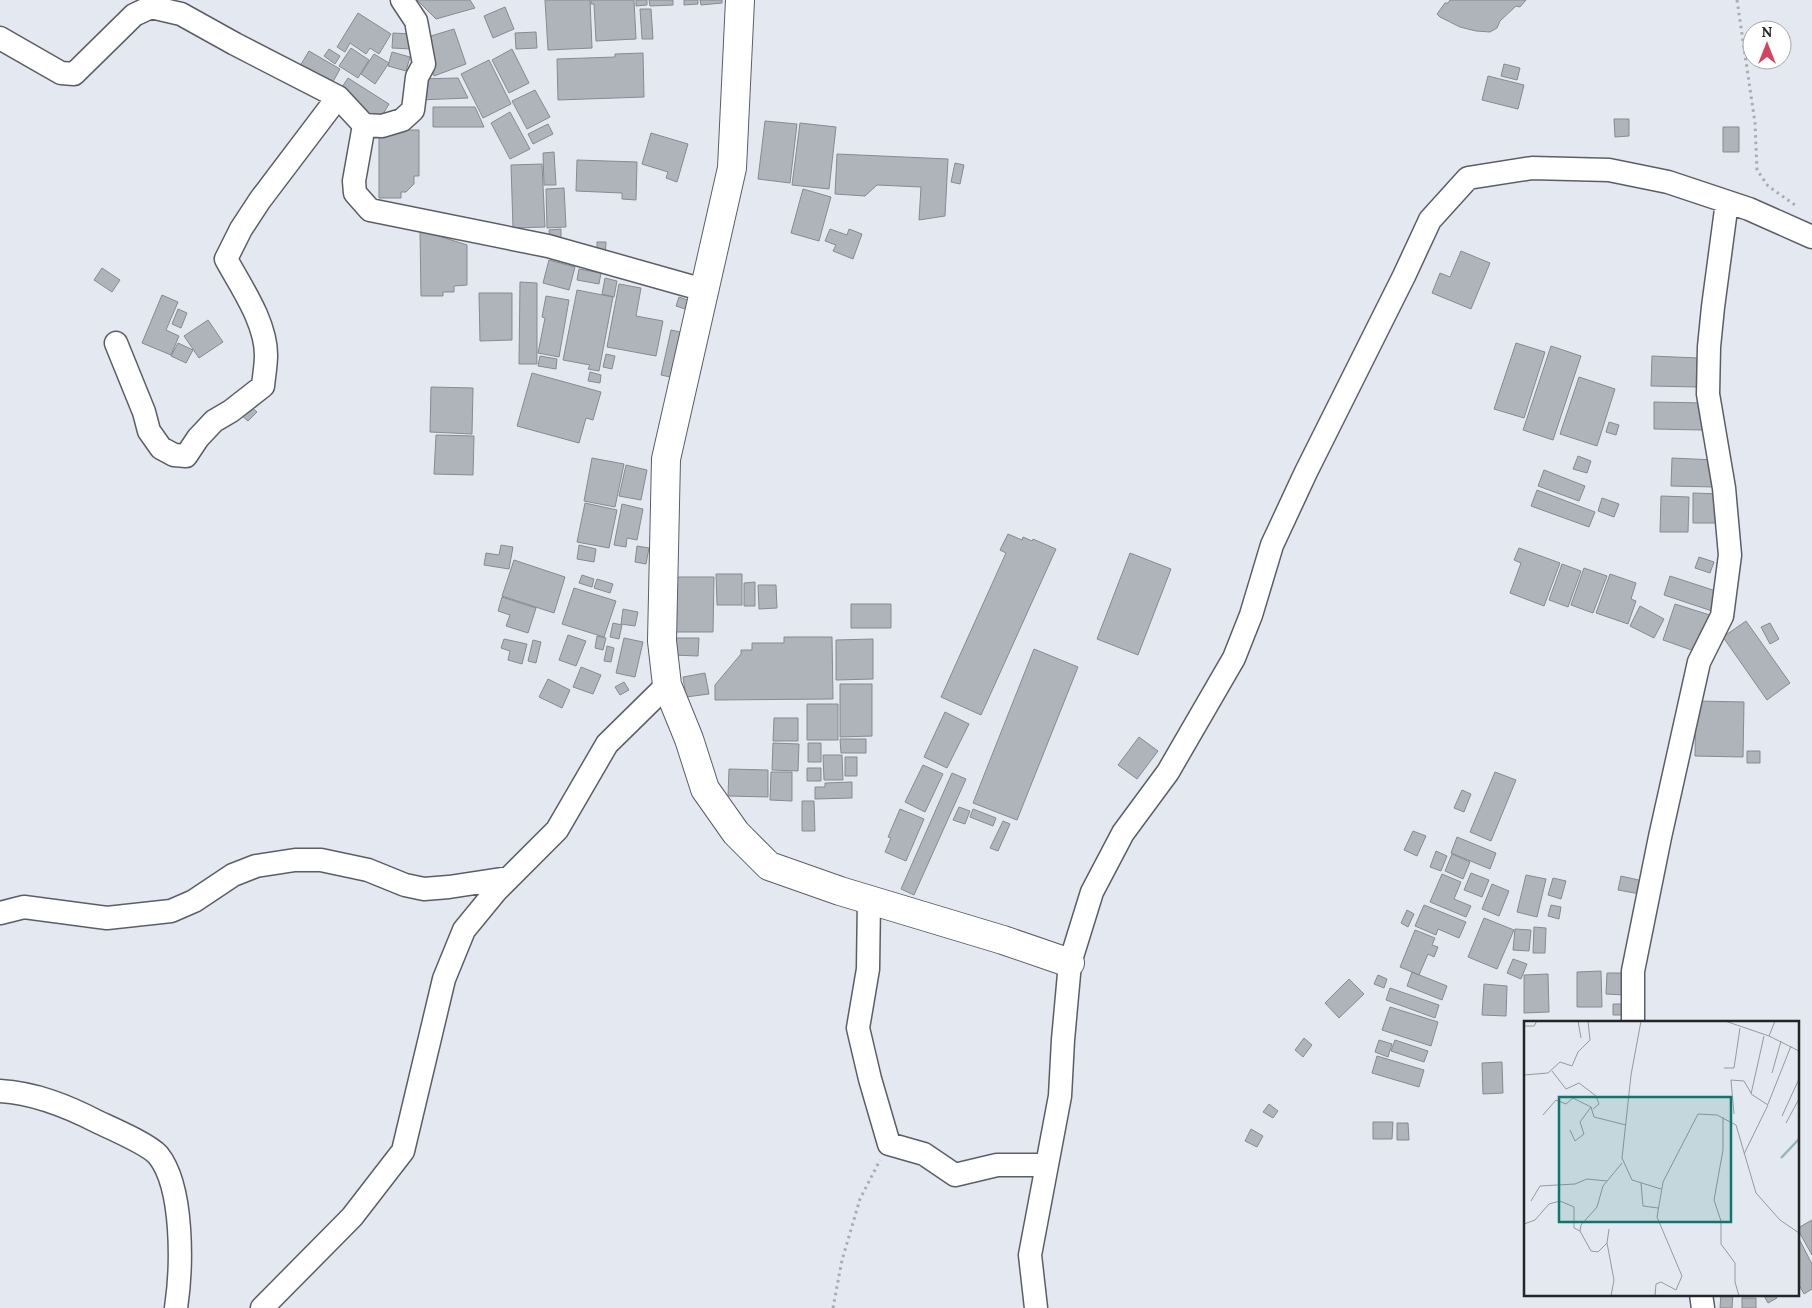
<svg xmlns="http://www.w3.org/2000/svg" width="1812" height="1308" viewBox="0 0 1812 1308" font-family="Lora,serif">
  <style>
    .building { fill: #afb3ba; stroke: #868b91 }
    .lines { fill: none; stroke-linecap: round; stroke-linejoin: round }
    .minor-casing { stroke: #5b5f65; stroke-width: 25 }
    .tertiary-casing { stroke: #5b5f65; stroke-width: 30 }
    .path { stroke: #a8acb2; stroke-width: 3; stroke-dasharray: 2.5 4; stroke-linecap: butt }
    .minor { stroke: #fff; stroke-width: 22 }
    .tertiary { stroke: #fff; stroke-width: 28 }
    .inset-river { fill: none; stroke: #91b7b9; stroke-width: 2.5 }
    .inset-road { fill: none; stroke: #969aa0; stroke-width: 1 }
    .view { fill: #0f766e; fill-opacity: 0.15; stroke: #0f766e; stroke-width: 2.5 }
    .inset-edge { fill: none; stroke: #222427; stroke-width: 2.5 }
  </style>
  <rect width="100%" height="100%" fill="#e4e8f0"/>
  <path class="building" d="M417,0H470L475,8L436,19Z
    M545,0H590L592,48L548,50Z
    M591,0H634L636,39L596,41L594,4H591Z
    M636,0H647V5L636,6Z
    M649,0H673V5L650,6Z
    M684,0H698V4L684,5Z
    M700,0H722V3L701,5Z
    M1450,0H1526L1520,7L1516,6L1500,21L1497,28L1490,32L1476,31L1460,27L1440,17L1437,14L1445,3H1448Z
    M505,7L514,29L493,38L484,16Z
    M640,9H651L653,39H642Z
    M358,13L391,34L379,54L370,48L366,54L350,43L345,52L337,47Z
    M454,29L466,64L434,76L421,39Z
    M536,32L537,48L516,49L515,33Z
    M393,33L412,34L411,49L392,48Z
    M351,48L369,60L358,78L339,66Z
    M329,49L340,56L335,64L324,56Z
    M512,49L529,83L509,93L492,60Z
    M309,51L340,69L329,89L297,71Z
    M392,52L410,57L406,71L388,66Z
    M643,53L644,97L558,100L557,59L615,57V54Z
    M374,54L389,63L375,84L361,74Z
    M489,60L511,104L483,118L461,74Z
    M1504,64L1520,68L1517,80L1501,76Z
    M1488,76L1524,85L1518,109L1482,100Z
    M348,78L389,104L377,124L335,98Z
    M458,78L468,98L419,100L418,79Z
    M535,90L550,117L527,129L512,101Z
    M433,107H475L484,127H433Z
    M510,112L530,149L510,159L491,123Z
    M1614,119H1629V136L1615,137Z
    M765,121L797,124L790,183L758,179Z
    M800,123L836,127L829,189L792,185Z
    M548,124L553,134L533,144L528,134Z
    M1723,127H1739V152H1723Z
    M379,130H419V176H414V184L406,192H401V198H379Z
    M651,133L688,144L677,182L666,178L668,172L642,164Z
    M554,152L556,185H544L543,153Z
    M837,154L948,159L945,216L919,220L921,187L877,185L865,196L835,194Z
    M577,160L637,162L636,200L622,199V193L576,191Z
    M955,163L964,165L960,184L951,182Z
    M542,164L545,227L513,228L511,165Z
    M564,188L566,227L547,228L546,189Z
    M803,189L831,197L819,241L791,233Z
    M561,229V240L550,241L549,230Z
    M830,229L847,235L849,229L862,234L853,259L833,251L836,245L825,241Z
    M420,230L467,245V285L454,286V292H443V296H421Z
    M597,242H606L605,258H597Z
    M1461,251L1490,263L1471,309L1432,293L1440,273L1450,277Z
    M549,260L575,267L569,290L543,283Z
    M102,268L120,280L112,292L94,280Z
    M579,269L601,273L599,284L577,280Z
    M605,278L617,281L614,297L602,294Z
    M520,282L537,283V364H519Z
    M619,284L641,288L636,316L663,321L656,356L607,347Z
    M577,290L613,297L599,371L588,369L590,365L563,360Z
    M479,293H512V340L480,341Z
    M162,295L178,302L166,330L179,336L171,355L142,343Z
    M546,296L569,300L559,357L538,353L545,318L542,317Z
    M679,297L690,301L688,310L676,306Z
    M178,309L187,313L181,328L172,324Z
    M208,320L223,342L199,358L184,336Z
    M671,330L685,333L675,378L661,375Z
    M178,343L193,350L186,363L171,356Z
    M1516,343L1545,352L1524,418L1494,409Z
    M1551,346L1581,356L1553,440L1523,430Z
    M606,354L615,356L612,369L603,367Z
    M540,356L557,359L556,369L538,366Z
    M1652,356L1698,358L1697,387L1651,386Z
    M590,372L601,375L600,383L588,381Z
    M532,373L601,392L593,420L586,418L579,443L517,426Z
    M1579,377L1615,389L1597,446L1560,434Z
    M431,387L473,388L472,434L430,432Z
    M1654,402L1703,403L1702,430L1654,429Z
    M249,405L257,412L248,421L240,414Z
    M1609,422L1619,425L1616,435L1606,432Z
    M436,435L474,436L473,475L434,474Z
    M1578,456L1591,461L1587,473L1573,469Z
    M592,458L624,464L615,507L584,501Z
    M1672,458L1715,460L1714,487L1671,486Z
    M626,465L647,470L641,500L619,496Z
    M1544,470L1585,486L1579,501L1538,486Z
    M1537,490L1595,512L1589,527L1531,506Z
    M1693,493L1721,494L1720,523H1693Z
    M1661,496L1689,497L1688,532H1660Z
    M1602,498L1619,504L1614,517L1598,511Z
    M585,503L617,510L609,548L577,542Z
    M622,504L643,509L637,540L627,538L626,547L614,545Z
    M1008,534L1022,540L1023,537L1032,541L1033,539L1056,549L981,715L941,697L1006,553L1000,550Z
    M501,545L513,547L509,569L484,565L486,553L499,555Z
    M579,545L596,549L594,562L577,559Z
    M637,546L649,548L646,564L635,562Z
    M1519,548L1560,563L1544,606L1510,593L1521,563L1514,560Z
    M1130,553L1171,569L1138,655L1097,639Z
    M1699,557L1714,562L1710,573L1695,568Z
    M514,560L565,577L554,613L502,596Z
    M1562,564L1581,571L1568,607L1549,600Z
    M1584,568L1607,576L1593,613L1571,605Z
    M716,574H742V605H717Z
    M1610,574L1636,583L1631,599L1636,601L1628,624L1596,613Z
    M582,575L594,579L592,587L579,583Z
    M1670,576L1719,592L1712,611L1664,595Z
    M674,577H714L713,632H674Z
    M597,579L613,584L610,593L594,588Z
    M755,582V606H744V583Z
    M758,585H776L777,608L759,609Z
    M574,588L616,601L604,637L562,624Z
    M502,597L536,608L528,633L506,626L510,615L498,611Z
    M851,604H891V628H851Z
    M1675,604L1713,616L1700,653L1663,640Z
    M1640,606L1664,619L1654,638L1630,626Z
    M623,609L638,612L635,626L621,624Z
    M1746,621L1790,683L1767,700L1723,637Z
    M613,623L622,625L619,639L610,637Z
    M1770,623L1779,639L1770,644L1761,627Z
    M568,635L586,641L576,666L559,660Z
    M597,636L606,638L603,650L595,648Z
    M784,637H832L833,699L715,700V685L741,654V650H752V643H784Z
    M624,638L643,642L635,677L616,673Z
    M672,638H699L698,656L672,655Z
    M504,639L527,644L522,664L508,660L510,651L501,648Z
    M873,639V679L836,680V640Z
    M533,640L541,642L536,663L528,661Z
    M607,646L614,648L611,662L604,661Z
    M1034,649L1078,667L1017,820L973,803Z
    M581,667L601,675L593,694L573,687Z
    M705,673L709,694L686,697L683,677Z
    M548,679L570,690L562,708L539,697Z
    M624,682L629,690L620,695L615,687Z
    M840,684H872V736L840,737Z
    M1696,701L1744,702L1743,757L1695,756Z
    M807,704H838V740H807Z
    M945,712L969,724L947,768L924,757Z
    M774,718H798V741H773Z
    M1139,737L1158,751L1137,779L1118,765Z
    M840,739H866V753H841Z
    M773,743L799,744L798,771L772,770Z
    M808,743H821V762H808Z
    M1747,751H1760V763H1747Z
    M823,755H842L843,780H824Z
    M845,757H857V776H845Z
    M923,765L943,774L925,812L905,802Z
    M807,768H821V781H807Z
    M729,769L768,770V797L728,796Z
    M771,772H792V801L770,800Z
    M1495,772L1516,780L1491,841L1470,832Z
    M952,773L966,779L914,895L901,889Z
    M852,782V798L815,799V787H825V783Z
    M1462,790L1471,794L1464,812L1454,808Z
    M802,801H814L815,831H802Z
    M959,807L970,811L965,824L953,820Z
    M900,809L924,819L906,861L885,852L891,838L888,837Z
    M973,809L996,818L993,826L970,817Z
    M1003,821L1010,824L998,851L990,848Z
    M1413,831L1426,836L1417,856L1404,850Z
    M1457,837L1496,853L1490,869L1451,853Z
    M1436,851L1447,856L1441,871L1430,867Z
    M1452,854L1470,862L1463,879L1445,871Z
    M1471,873L1489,880L1482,897L1464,890Z
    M1442,874L1461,882L1454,899L1471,906L1466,917L1430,902Z
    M1526,875L1546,879L1537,917L1517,912Z
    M1621,876L1643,881L1640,894L1618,890Z
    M1553,878L1566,881L1561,899L1548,895Z
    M1492,884L1509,891L1499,916L1482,909Z
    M1424,905L1466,922L1459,938L1438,929L1436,935L1415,926Z
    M1551,905L1561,907L1559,919L1548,916Z
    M1407,910L1414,914L1408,927L1401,923Z
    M1484,918L1514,930L1497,969L1468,957Z
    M1534,927L1546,928L1545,953H1533Z
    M1515,929L1531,930L1529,951L1513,950Z
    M1415,930L1435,938L1432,945L1438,947L1434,957L1428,954L1419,975L1400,967Z
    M1513,959L1527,964L1521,979L1507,973Z
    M1601,971L1602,1007H1577V972Z
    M1412,972L1447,986L1442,1000L1407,986Z
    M1607,973H1624V995L1606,994Z
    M1548,974L1549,1012L1524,1013V975Z
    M1378,975L1387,979L1384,988L1374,984Z
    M1349,979L1364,994L1339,1018L1325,1003Z
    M1484,984L1507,986L1506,1016L1482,1015Z
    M1390,988L1439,1005L1435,1018L1386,1000Z
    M1613,1004H1624V1015H1613Z
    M1390,1007L1438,1022L1431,1046L1382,1030Z
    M1304,1038L1312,1045L1303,1057L1295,1050Z
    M1379,1040L1392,1044L1388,1057L1375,1052Z
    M1395,1040L1428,1051L1424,1062L1391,1051Z
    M1377,1056L1424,1070L1419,1087L1372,1073Z
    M1502,1062L1503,1093L1483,1094L1482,1063Z
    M1269,1104L1278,1111L1273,1118L1263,1112Z
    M1373,1122H1393L1392,1139H1373Z
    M1397,1123H1408L1409,1140H1397Z
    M1251,1129L1263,1136L1257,1147L1245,1141Z
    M1812,1220V1255L1798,1230V1228Z
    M1798,1237L1812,1264V1289L1804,1294L1798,1283Z
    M1721,1294H1733L1732,1308H1720Z
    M1763,1294H1775L1777,1298L1768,1303Z
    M1742,1298H1756V1308H1742Z"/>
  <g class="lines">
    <defs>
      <path id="minor" d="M0,38L61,73L74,74L134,15L151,7L181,14L235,44L338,97L364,125L354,181L355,193L370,210L548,246L704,290
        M364,125L382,126L402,120L413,110L417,77L424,64L416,21L402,0
        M116,343L144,412L149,431L161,448L174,455L186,456L198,438L214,421L231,411L263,386C264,376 266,365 266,355C266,322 241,287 226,259L241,229L260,200L338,97
        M869,900L868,969L858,1028L870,1079L889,1144L924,1154L955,1175L997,1165H1047
        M0,913L24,907L107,918L171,911L194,901L233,875L256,866L295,860H321L368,870L405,885L424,889L449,887L508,878
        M1633,1022V971L1660,837L1699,662L1722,616L1730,555L1724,488L1708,394L1709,347L1713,307L1727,202
        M0,1091C35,1093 67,1106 98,1122C113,1129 148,1144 158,1155C184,1187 182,1268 176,1308
        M1701,1294L1703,1308
        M262,1308L352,1217L403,1151L444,979L464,930L496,891L557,830L607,744L667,685
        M1036,1308L1030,1255L1060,1096L1063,1040L1070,963L1092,892L1123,833L1168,772L1234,658L1251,615L1272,545L1306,472L1404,276L1430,220L1468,178L1532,168L1609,170L1668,182L1749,209L1812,237"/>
      <path id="tertiary" d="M740,0L732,168L666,459L662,641L667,685L689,739L705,789L736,833L769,866L840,891L1003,940L1070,963"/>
    </defs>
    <use href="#minor" class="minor-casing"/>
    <use href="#tertiary" class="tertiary-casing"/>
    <path class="path" d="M1737,0L1755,123L1757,170L1768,186L1795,205
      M833,1308L842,1260L860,1199L880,1160"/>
    <use href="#minor" class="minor"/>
    <use href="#tertiary" class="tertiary"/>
  </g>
  <g transform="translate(1524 1021)">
    <rect width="275" height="275" fill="#e4e8f0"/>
    <path class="inset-river" d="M257,137L275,118"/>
    <path class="inset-road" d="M54,0L57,17M117,0L107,54L98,137L108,159L137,168M201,0L245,15L275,30M0,5H10L13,0M245,15L251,0M200,47H210L216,7M28,50L42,68L55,62L72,75L75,83L69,88M248,52L257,20M0,54L24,52L36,41L48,45L54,31L66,19L64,0M244,83L267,25M210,93L207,59L220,60L227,72M19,94L32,79L42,83L49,77L67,86L70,96L102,104M258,95L275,58M199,96V129L190,179L197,200V223L211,242V261L215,275M262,102L275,78M46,109L51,120L60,113L56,101L67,86M220,133L244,84L227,73L240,15M117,162L119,185L134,187M7,180L16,165L51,163L63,158L83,160M0,203L11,199L25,183L36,180L50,186V207L56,210M85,208L83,222L90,259L87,275M83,222L74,231L67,230L56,210L57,204L73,186L79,165L98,142M131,275L132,263L137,261L152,269L158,255L133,196L139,161L174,93L193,94L212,104L232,172L256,199L275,212"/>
    <path class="view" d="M35,76H207V201H35Z"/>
    <rect width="275" height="275" class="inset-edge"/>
  </g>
  <g transform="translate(1767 45)"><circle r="24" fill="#ffffff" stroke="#a7a7a9"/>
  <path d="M0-4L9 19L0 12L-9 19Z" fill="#d4445f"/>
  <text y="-8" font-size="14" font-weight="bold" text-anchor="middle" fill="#222427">N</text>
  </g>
</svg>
